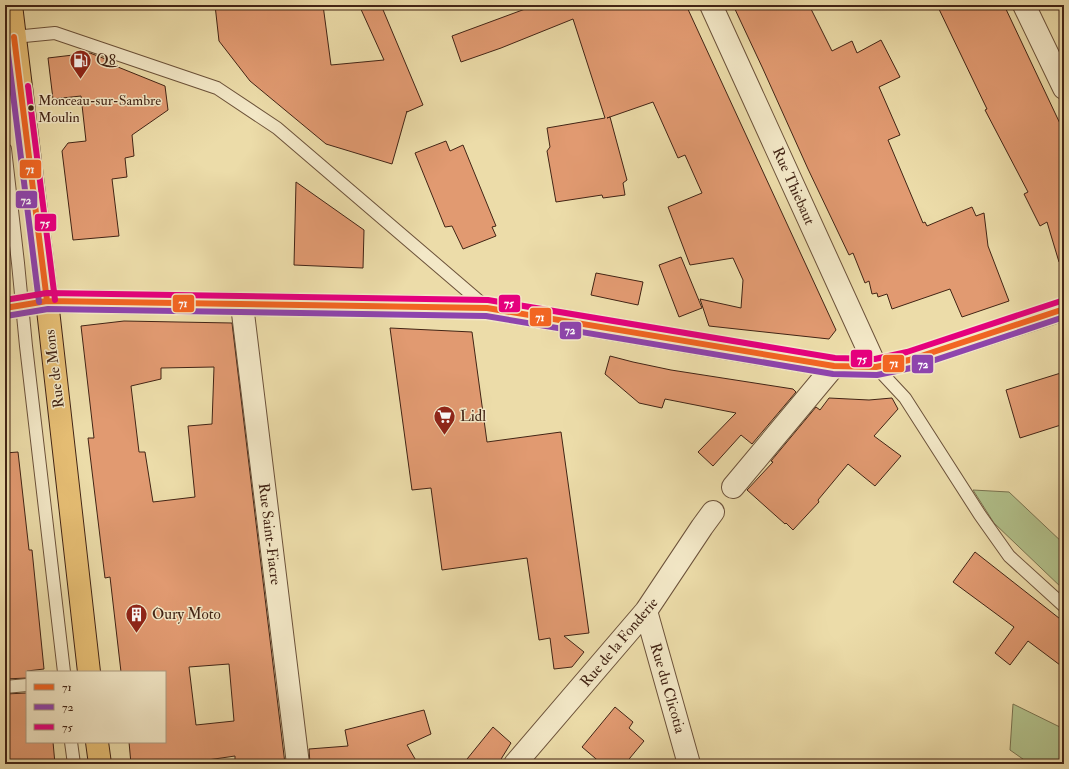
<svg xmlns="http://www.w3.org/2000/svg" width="1069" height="769" viewBox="0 0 1069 769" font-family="'IM FELL Double Pica',serif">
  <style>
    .green { fill: #b2c28c; stroke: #7a7350 }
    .building { fill: #e19a71; stroke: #422415; fill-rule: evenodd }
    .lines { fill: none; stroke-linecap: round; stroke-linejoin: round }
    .service-casing { stroke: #6c523a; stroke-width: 14 }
    .minor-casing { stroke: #6c523a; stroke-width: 24 }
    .primary-casing { stroke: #422415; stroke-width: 24 }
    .service { stroke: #f3e8c7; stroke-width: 12 }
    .minor { stroke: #f3e8c7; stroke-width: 22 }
    .primary { stroke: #e6be74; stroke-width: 22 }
    .bus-1-casing { stroke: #f3e8c7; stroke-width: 9 }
    .bus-2-casing { stroke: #f3e8c7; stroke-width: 9 }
    .bus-3-casing { stroke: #f3e8c7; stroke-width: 9 }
    .bus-1 { stroke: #f26522; stroke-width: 6 }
    .bus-2 { stroke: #8e44ad; stroke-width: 6 }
    .bus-3 { stroke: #e5007d; stroke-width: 6 }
    .bus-dot { fill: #422415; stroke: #f3e8c7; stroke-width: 1.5 }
    .labels { text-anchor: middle; stroke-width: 3; stroke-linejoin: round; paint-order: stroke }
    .bus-label { font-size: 14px; fill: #422415; stroke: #f3e8c7; text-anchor: start }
    .poi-label { font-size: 15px; fill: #422415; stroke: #f3e8c7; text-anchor: start }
    .street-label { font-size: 15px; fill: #422415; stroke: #f3e8c7 }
    .line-badge { stroke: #f3e8c7; stroke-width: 1.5 }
    .badge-label { font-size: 11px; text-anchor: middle; font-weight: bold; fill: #fff }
  </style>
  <rect width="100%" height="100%" fill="#ecdca9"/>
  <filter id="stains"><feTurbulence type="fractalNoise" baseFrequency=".005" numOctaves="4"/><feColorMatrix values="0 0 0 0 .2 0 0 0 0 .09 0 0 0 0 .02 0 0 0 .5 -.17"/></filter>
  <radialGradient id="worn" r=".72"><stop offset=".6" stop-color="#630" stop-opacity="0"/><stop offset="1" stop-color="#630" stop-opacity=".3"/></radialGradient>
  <path class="green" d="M973,490L1009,492L1064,544V590L994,523Z
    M1013,704L1064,729V764H1030L1010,750Z"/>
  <path class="building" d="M215,5H323L331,65L384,60L359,5H381L423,105L407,112V111L392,164L326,144L250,81L219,41Z
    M536,5H686L836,330L829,339L709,326L700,299L741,308L743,280L733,258L690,265L668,207L702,193L685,155L678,158L653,102L607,118L610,117L627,180L623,183L625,195L603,198L602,195L556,202L547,151L550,147L547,128L605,118L573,19L501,48L461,62L452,36Z
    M733,5H809L832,51L852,41L857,53L881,40L900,77L879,87L900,135L888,140L923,223L925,222L927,226L972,207L976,216L984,213L988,246L1009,301L962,317L950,289L892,309L887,294L878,297L877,293L872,294L869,281L865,283L853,253L849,255L808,169L763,69Z
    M937,5H1004L1064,132V261L1059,262L1047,222L1040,226L1024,194L1028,192L985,110L987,109Z
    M90,53L108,60V63L165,86L168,110L132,135L134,156L125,158L127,177L112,179L119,236L73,240L62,151L68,143L86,141L81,96L53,99L48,58Z
    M446,141L450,151L463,145L496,226L492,227L496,236L463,249L452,226L445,227L415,153Z
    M296,182L364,230L363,268L294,265Z
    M681,257L702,308L679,317L659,265Z
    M596,273L643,282L638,305L591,295Z
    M124,321L232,323L285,764H235V756L180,764H131L129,742H165V672H121L110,577L105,578L88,438H94L81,326ZM214,367L212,424L188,426L195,497L153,502L145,452H139L131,386L161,379V368ZM229,664L234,721L196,725L189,667Z
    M390,328L472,332L487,442L561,432L589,633L564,636L584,652L572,667L554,669L550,638L539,640L527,558L442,570L431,488L412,490Z
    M610,356L633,362L671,370L793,389L796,392L752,444L741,435L713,466L698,452L736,413L665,399L662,408L639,403L605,374Z
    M1064,372V424L1020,438L1006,390Z
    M829,398L869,400L892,398L898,409L874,436L901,456L875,486L848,464L818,500L819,502L793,530L786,523L785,524L747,490L773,462L771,461L816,407L820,410Z
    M18,452L29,550H32L44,669L27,671V678L5,679V453Z
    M975,552L1064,622V668L1028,641L1010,665L995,653L1014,627L953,582Z
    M27,693V742H53L55,764H5V694Z
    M615,707L633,722L629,728L644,741L625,764H602L582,747Z
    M424,710L431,734L407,745L418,764H310L309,749L348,746L345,730Z
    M493,727L511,743L498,764H463Z"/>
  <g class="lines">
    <defs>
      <path id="service" d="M14,37L55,33L217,88L277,128L486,307
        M5,149L18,263L26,346L64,672
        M5,308L22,306L47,301
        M876,367L905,398L980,515L1009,556L1064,606
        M5,687L27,685
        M71,742L74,764"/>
      <path id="minor" d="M711,5L876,367
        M1024,5L1064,88
        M47,301L487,308L803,361L834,366L876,367L909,360L1064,309
        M242,305L298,764
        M733,487L834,366
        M646,611L689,764
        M515,764L646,611L702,527L713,512"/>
      <path id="primary" d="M11,5L47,301L89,672
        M97,742L100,764"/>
    </defs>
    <use href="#service" class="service-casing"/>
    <use href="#minor" class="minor-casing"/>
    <use href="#primary" class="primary-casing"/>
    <use href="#service" class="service"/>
    <use href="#minor" class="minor"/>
    <use href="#primary" class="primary"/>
    <defs>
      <path id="bus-1" d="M14,37L47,301
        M5,308L47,301L487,308L834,366L876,367L909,360L1064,309"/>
      <path id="bus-2" d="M6,38L39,302
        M6,316L48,309L486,316L833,374L877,375L911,368L1064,317"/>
      <path id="bus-3" d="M28,86L55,300
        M5,300L47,293L488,300L835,358L875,359L907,352L1061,301"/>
    </defs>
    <use href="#bus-1" class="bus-1-casing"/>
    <use href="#bus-2" class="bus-2-casing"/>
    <use href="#bus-3" class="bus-3-casing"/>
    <use href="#bus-1" class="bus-1"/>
    <use href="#bus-2" class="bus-2"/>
    <use href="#bus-3" class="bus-3"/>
  </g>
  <defs>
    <symbol id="fuel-pin" viewBox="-11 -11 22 30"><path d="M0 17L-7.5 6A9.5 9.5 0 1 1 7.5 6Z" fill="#8f2418" stroke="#f3e8c7"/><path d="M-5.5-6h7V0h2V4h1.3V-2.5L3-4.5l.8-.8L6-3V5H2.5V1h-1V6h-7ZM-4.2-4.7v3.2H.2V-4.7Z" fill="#fff"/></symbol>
    <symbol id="supermarket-pin" viewBox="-11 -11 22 30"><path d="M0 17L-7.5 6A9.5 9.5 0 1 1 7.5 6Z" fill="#8f2418" stroke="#f3e8c7"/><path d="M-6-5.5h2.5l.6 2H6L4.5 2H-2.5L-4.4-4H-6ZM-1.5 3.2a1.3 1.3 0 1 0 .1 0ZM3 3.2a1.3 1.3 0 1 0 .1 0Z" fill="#fff"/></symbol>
    <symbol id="building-pin" viewBox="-11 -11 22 30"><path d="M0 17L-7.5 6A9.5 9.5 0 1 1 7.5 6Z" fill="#8f2418" stroke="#f3e8c7"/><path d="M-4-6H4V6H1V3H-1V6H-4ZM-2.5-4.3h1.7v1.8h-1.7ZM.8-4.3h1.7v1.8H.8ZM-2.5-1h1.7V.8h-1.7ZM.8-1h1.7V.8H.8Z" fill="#fff"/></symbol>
  </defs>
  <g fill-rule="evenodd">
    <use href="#fuel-pin" x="68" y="48" width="25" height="34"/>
    <use href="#supermarket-pin" x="432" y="404" width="25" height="34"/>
    <use href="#building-pin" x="124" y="602" width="25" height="34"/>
  </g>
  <circle class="bus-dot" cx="31" cy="108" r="3.5"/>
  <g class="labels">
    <g class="bus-label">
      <text x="38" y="105">Monceau-sur-Sambre<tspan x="38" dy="17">Moulin</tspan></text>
    </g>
    <g class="poi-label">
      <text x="96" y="65">Q8</text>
      <text x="460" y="421">Lidl</text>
      <text x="152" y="619">Oury Moto</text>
    </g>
    <g class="street-label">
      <text transform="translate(794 186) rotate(66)" y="5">Rue Thiebaut</text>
      <text transform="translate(54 369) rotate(-97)" y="5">Rue de Mons</text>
      <text transform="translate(270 534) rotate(83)" y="5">Rue Saint-Fiacre</text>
      <text transform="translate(619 642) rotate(-50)" y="5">Rue de la Fonderie</text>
      <text transform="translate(668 688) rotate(74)" y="5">Rue du Clicotia</text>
    </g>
  </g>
  <g class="line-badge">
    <rect x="19" y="159" width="23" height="20" rx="4" fill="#f26522"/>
    <rect x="15" y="190" width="23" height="19" rx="4" fill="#8e44ad"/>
    <rect x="34" y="213" width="23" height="19" rx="4" fill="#e5007d"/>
    <rect x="172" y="294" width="23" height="19" rx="4" fill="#f26522"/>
    <rect x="498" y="294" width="23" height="19" rx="4" fill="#e5007d"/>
    <rect x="529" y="307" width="23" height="20" rx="4" fill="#f26522"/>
    <rect x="559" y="321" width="23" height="19" rx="4" fill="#8e44ad"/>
    <rect x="850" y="349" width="23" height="19" rx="4" fill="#e5007d"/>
    <rect x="882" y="354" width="23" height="19" rx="4" fill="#f26522"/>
    <rect x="911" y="354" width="23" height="20" rx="4" fill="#8e44ad"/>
  </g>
  <g class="badge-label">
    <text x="30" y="173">71</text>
    <text x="26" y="204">72</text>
    <text x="45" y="227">75</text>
    <text x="183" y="307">71</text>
    <text x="509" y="307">75</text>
    <text x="540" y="321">71</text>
    <text x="570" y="334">72</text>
    <text x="862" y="363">75</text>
    <text x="894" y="367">71</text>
    <text x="923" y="368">72</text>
  </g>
  <rect width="1069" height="769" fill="none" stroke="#ecdca9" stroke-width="20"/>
  <rect x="6" y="6" width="1057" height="757" fill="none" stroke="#422415" stroke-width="2"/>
  <rect x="10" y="10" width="1049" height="749" fill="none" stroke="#422415"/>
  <rect x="26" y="671" width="140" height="72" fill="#f3e8c7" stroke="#ac9a80"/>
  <rect x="34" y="684" width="20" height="6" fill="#f26522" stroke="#ac9a80"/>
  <text x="62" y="691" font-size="12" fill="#422415">71</text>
  <rect x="34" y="704" width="20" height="6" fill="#8e44ad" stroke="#ac9a80"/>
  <text x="62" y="711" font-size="12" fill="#422415">72</text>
  <rect x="34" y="724" width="20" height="6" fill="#e5007d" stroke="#ac9a80"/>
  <text x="62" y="731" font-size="12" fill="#422415">75</text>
  <rect width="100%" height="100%" filter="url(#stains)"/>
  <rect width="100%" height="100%" fill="url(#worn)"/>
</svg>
